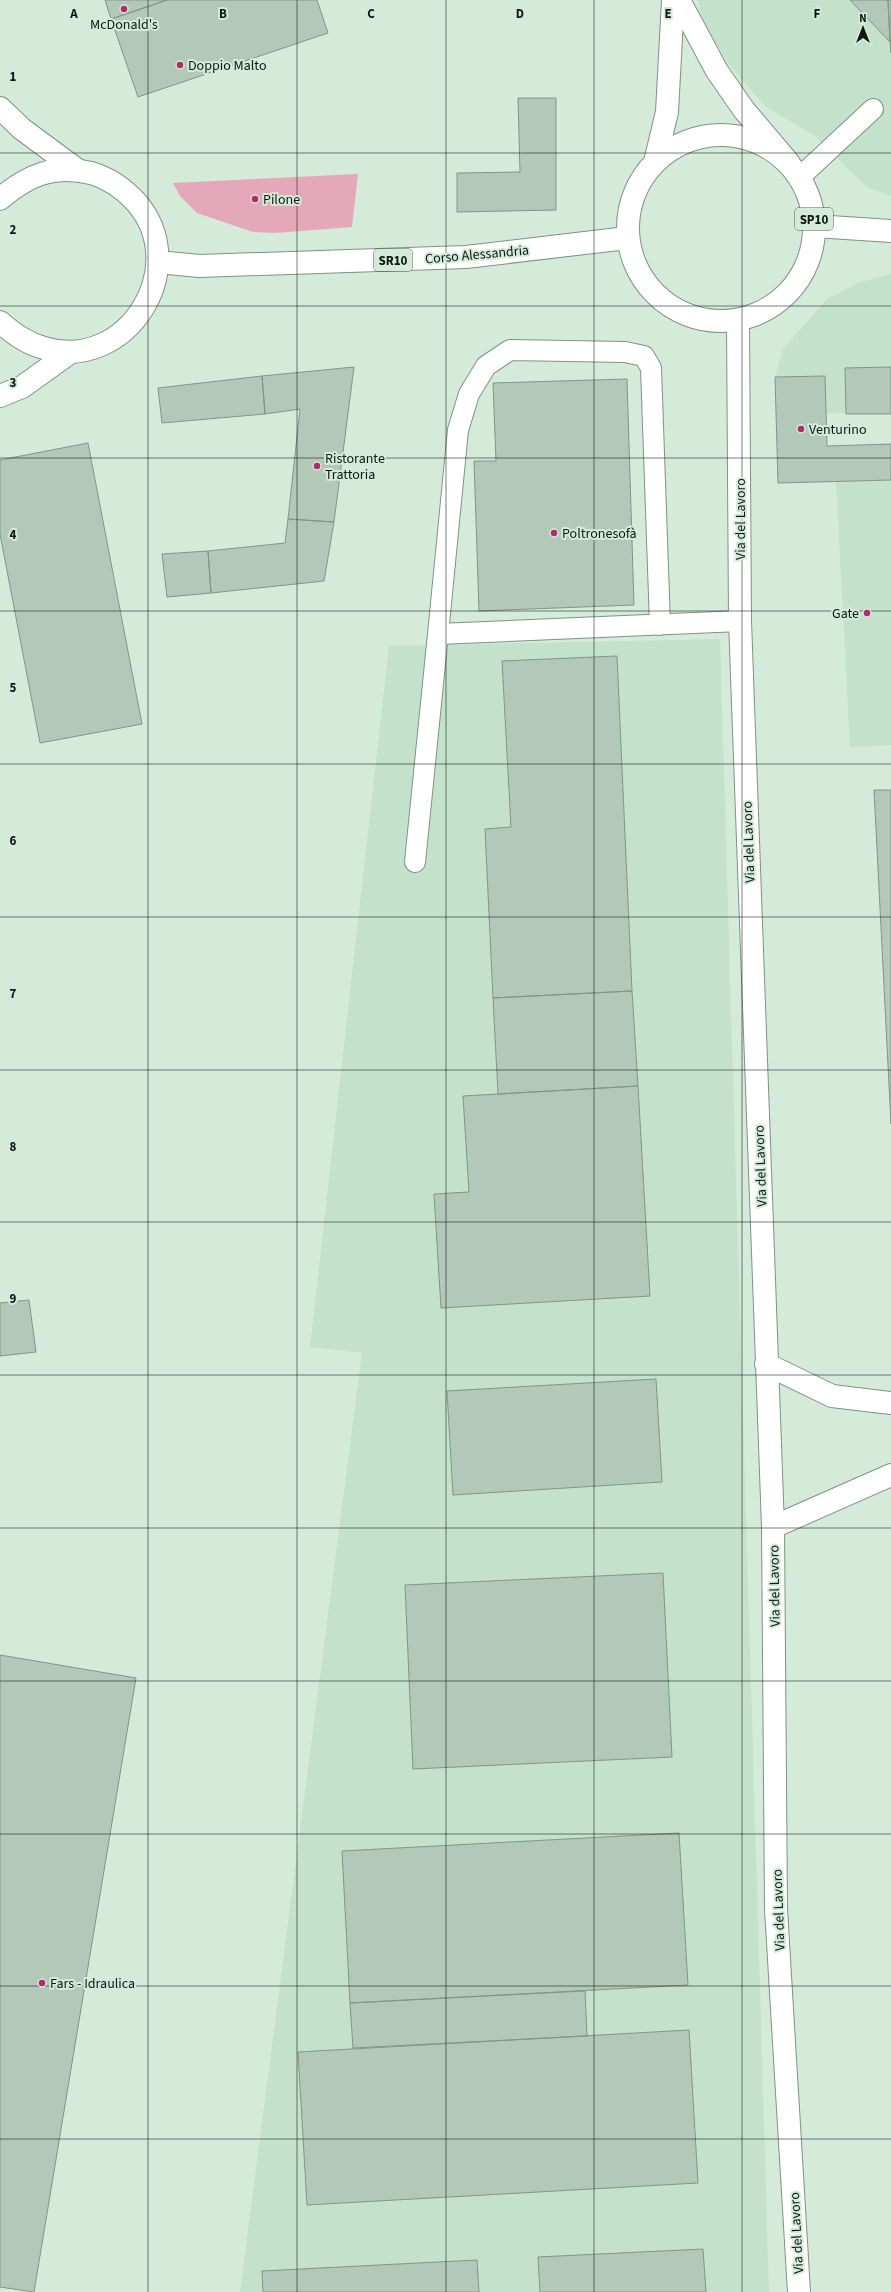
<svg xmlns="http://www.w3.org/2000/svg" width="891" height="2292" viewBox="0 0 891 2292" font-family="'Source Sans 3',sans-serif">
  <style>
    .built { fill: #c3e1cb }
    .green { fill: #e4a8ba }
    .building { fill: #b2c8b8; stroke: #819687 }
    .lines { fill: none; stroke-linecap: round; stroke-linejoin: round }
    .service-casing { stroke: #7e9384; stroke-width: 22 }
    .minor-casing { stroke: #7e9384; stroke-width: 24 }
    .tertiary-casing { stroke: #7e9384; stroke-width: 24 }
    .primary-casing { stroke: #7e9384; stroke-width: 24 }
    .service { stroke: #fff; stroke-width: 20 }
    .minor { stroke: #fff; stroke-width: 22 }
    .tertiary { stroke: #fff; stroke-width: 22 }
    .primary { stroke: #fff; stroke-width: 22 }
    .grid { fill: none; stroke: #0f1812; stroke-width: 1; stroke-opacity: 0.55 }
    .poi-dot { fill: #b42a68; stroke: #d4ebda; stroke-width: 1.5 }
    .labels { text-anchor: middle; stroke-width: 4; stroke-linejoin: round; paint-order: stroke }
    .shield { fill: #d4ebda; stroke: #4a574e; stroke-width: 1 }
    .shield-label { font-size: 13px; font-weight: bold; fill: #0f1812 }
    .poi-label { font-size: 14px; fill: #0f1812; stroke: #d4ebda; text-anchor: start }
    .street-label { font-size: 14px; fill: #0f1812; stroke: #d4ebda }
    .grid-label { font-size: 13px; text-anchor: middle; font-weight: bold; fill: #0f1812; stroke: #d4ebda; stroke-width: 4; stroke-linejoin: round; paint-order: stroke }
  </style>
  <rect width="100%" height="100%" fill="#d4ebda"/>
  <path class="built" d="M698,0H891V196L867,187L815,136L766,107L731,67L701,18Z
    M891,274V414L825,413L824,376L775,377L783,349L827,299L860,282Z
    M891,480V745L850,747L836,481Z
    M720,639L769,2292H240L362,1353L310,1347L389,646Z"/>
  <path class="green" d="M358,174L352,227L275,233L253,232L197,213L180,196L173,183Z"/>
  <path class="building" d="M105,0H167L111,19Z
    M167,0H317L328,33L138,97L111,19Z
    M850,0H888L890,42Z
    M888,0H891V53L890,42Z
    M518,98H556V210L457,212V173L520,172Z
    M354,367L334,522L288,519L300,409L265,414L262,376Z
    M891,367V414H846L845,368Z
    M262,376L265,414L162,423L158,388Z
    M825,376L827,446L891,444V480L778,483L775,377Z
    M627,379L634,605L479,611L474,461H496L493,383Z
    M88,443L142,724L40,743L0,534V460Z
    M288,519L334,522L324,581L211,593L208,551L285,543Z
    M208,551L211,593L167,597L162,554Z
    M617,656L632,991L493,998L485,829L511,827L502,661Z
    M874,790H891V1124Z
    M632,991L638,1086L498,1094L493,998Z
    M638,1086L650,1296L441,1308L434,1194L469,1192L463,1096Z
    M29,1300L36,1352L0,1356V1303Z
    M656,1379L662,1482L453,1495L447,1391Z
    M663,1573L672,1757L413,1769L405,1585Z
    M0,1655L136,1678L34,2292L0,2287Z
    M679,1833L688,1985L350,2003L342,1851Z
    M585,1991L587,2036L353,2048L350,2003Z
    M689,2030L698,2183L307,2205L298,2052Z
    M703,2249L706,2292H540L538,2257Z
    M477,2260L479,2292H263L262,2271Z"/>
  <g class="lines">
    <defs>
      <path id="service" d="M800,177L873,109
        M660,625L651,368L644,356L625,352L510,350L486,366L469,394L458,430L438,634L740,621
        M415,862L438,634"/>
      <path id="minor" d="M0,108L22,129L76,169
        M738,321L740,621L773,1527L776,1909L799,2292
        M0,396L22,387L71,352
        M766,1364L832,1396L891,1403
        M773,1527L891,1475"/>
      <path id="tertiary" d="M679,0L717,71L744,110L789,163
        M655,162L667,112L673,0"/>
      <path id="primary" d="M628 228a93 93 0 1 1 186 0a93 93 0 1 1-186 0Z
        M0,199C28,175 54,164 91,173C109,178 123,188 136,202C193,267 127,373 44,348C26,343 14,334 0,322
        M815,226L891,231
        M158,262L199,266L466,257L627,238"/>
    </defs>
    <use href="#service" class="service-casing"/>
    <use href="#minor" class="minor-casing"/>
    <use href="#tertiary" class="tertiary-casing"/>
    <use href="#primary" class="primary-casing"/>
    <use href="#service" class="service"/>
    <use href="#minor" class="minor"/>
    <use href="#tertiary" class="tertiary"/>
    <use href="#primary" class="primary"/>
  </g>
  <path class="grid" d="M148,0V2292M297,0V2292M446,0V2292M594,0V2292M742,0V2292M0,153H891M0,306H891M0,458H891M0,611H891M0,764H891M0,917H891M0,1070H891M0,1222H891M0,1375H891M0,1528H891M0,1681H891M0,1834H891M0,1986H891M0,2139H891"/>
  <g class="poi-dot">
    <circle cx="124" cy="9" r="4"/>
    <circle cx="180" cy="65" r="4"/>
    <circle cx="255" cy="199" r="4"/>
    <circle cx="801" cy="429" r="4"/>
    <circle cx="317" cy="466" r="4"/>
    <circle cx="554" cy="533" r="4"/>
    <circle cx="867" cy="613" r="4"/>
    <circle cx="42" cy="1983" r="4"/>
  </g>
  <g class="labels">
    <g class="shield">
      <rect x="795" y="208" width="38" height="22" rx="3"/>
      <rect x="374" y="249" width="38" height="22" rx="3"/>
    </g>
    <g class="shield-label">
      <text x="814" y="224">SP10</text>
      <text x="393" y="265">SR10</text>
    </g>
    <g class="poi-label">
      <text x="124" y="29" text-anchor="middle">McDonald's</text>
      <text x="188" y="70">Doppio Malto</text>
      <text x="263" y="204">Pilone</text>
      <text x="809" y="434">Venturino</text>
      <text x="325" y="463">Ristorante<tspan x="325" dy="16">Trattoria</tspan></text>
      <text x="562" y="538">Poltronesofà</text>
      <text x="859" y="618" text-anchor="end">Gate</text>
      <text x="50" y="1988">Fars - Idraulica</text>
    </g>
    <g class="street-label">
      <text transform="translate(477 254) rotate(-5)" y="5">Corso Alessandria</text>
      <text transform="translate(740 519) rotate(-90)" y="5">Via del Lavoro</text>
      <text transform="translate(748 842) rotate(-92)" y="5">Via del Lavoro</text>
      <text transform="translate(760 1166) rotate(-92)" y="5">Via del Lavoro</text>
      <text transform="translate(774 1586) rotate(-91)" y="5">Via del Lavoro</text>
      <text transform="translate(778 1910) rotate(-92)" y="5">Via del Lavoro</text>
      <text transform="translate(796 2233) rotate(-93)" y="5">Via del Lavoro</text>
    </g>
  </g>
  <g class="grid-label">
    <text x="74" y="18">A</text>
    <text x="223" y="18">B</text>
    <text x="371" y="18">C</text>
    <text x="520" y="18">D</text>
    <text x="668" y="18">E</text>
    <text x="817" y="18">F</text>
    <text x="13" y="81">1</text>
    <text x="13" y="234">2</text>
    <text x="13" y="387">3</text>
    <text x="13" y="539">4</text>
    <text x="13" y="692">5</text>
    <text x="13" y="845">6</text>
    <text x="13" y="998">7</text>
    <text x="13" y="1151">8</text>
    <text x="13" y="1303">9</text>
  </g>
  <g transform="translate(863 28)" stroke="#d4ebda" stroke-width="3" paint-order="stroke">
  <path d="M0-3L7 15L0 10L-7 15Z" fill="#0f1812"/>
  <text y="-6" font-size="11" font-weight="bold" text-anchor="middle" fill="#0f1812">N</text>
  </g>
</svg>
